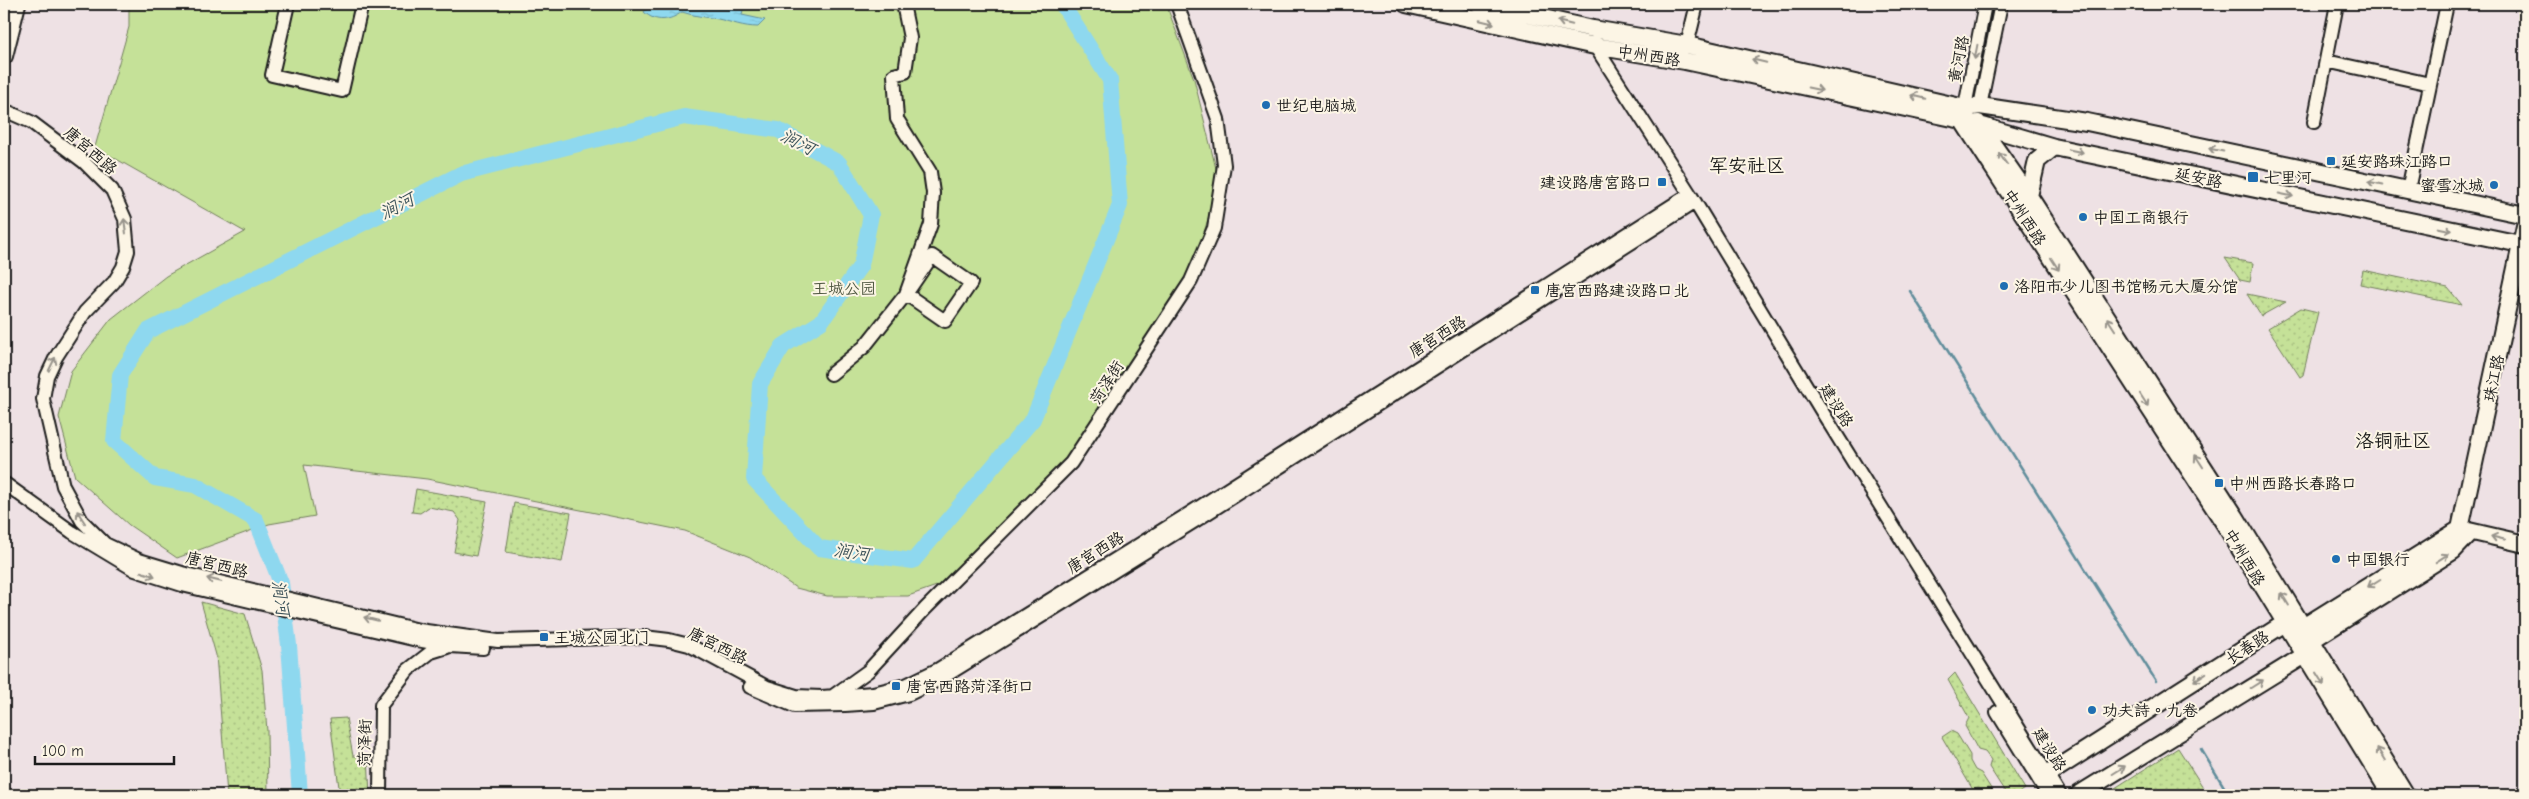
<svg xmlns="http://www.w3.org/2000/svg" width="2529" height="799" viewBox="0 0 2529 799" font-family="'Comic Neue','LXGW WenKai TC',sans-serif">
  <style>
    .grass { fill: url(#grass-dots); stroke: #707e5a }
    .park { fill: #c5e198; stroke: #707e5a }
    .water { fill: url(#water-ripples); stroke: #608d9b }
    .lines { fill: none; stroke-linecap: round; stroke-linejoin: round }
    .stream { stroke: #608d9b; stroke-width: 2.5 }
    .river { stroke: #8ed8ef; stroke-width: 16 }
    .minor-casing { stroke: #1c1c1c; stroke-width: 16 }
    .major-casing { stroke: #1c1c1c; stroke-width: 20 }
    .highway-casing { stroke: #1c1c1c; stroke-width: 22 }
    .minor { stroke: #fcf5e5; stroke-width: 12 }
    .major { stroke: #fcf5e5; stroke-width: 16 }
    .highway { stroke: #fcf5e5; stroke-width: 19 }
    .oneway { stroke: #97938b }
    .poi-dot { fill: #1f6fb2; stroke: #fcf5e5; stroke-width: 2 }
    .labels { text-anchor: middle; stroke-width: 4; stroke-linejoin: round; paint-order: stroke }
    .street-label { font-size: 16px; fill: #1c1c1c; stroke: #fcf5e5 }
    .poi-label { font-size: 16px; fill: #1c1c1c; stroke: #fcf5e5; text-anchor: start }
    .park-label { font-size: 16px; fill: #4f5741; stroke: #fcf5e5 }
    .water-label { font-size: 18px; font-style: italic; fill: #3e545b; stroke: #fcf5e5 }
    .quarter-label { font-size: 19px; fill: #1c1c1c; stroke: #fcf5e5 }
  </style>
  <defs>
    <pattern id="grass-dots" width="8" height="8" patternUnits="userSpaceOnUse" patternTransform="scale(1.25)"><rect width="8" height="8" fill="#c5e198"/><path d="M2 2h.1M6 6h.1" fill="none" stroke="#a9c082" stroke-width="1.8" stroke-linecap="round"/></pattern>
    <pattern id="water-ripples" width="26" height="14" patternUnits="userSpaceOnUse" patternTransform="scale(1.25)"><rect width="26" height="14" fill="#8ed8ef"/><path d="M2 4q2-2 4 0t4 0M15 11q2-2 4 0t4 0" fill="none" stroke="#7ab9cc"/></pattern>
  </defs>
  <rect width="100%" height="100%" fill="#eee1e4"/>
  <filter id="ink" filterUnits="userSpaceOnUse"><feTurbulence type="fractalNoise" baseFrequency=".02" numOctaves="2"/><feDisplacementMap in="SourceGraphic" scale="10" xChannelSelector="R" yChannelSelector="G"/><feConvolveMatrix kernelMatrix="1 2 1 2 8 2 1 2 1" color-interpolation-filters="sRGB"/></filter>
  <g filter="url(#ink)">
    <path class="grass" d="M2225,258L2253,263L2250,282L2240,280Z
      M2363,270L2448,288L2462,305L2360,284Z
      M2247,294L2286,302L2261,316Z
      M2301,308L2318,312L2303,375L2300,377L2268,328Z
      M416,489L487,502L476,556L454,552L460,520L454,512L429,507L420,513L412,512Z
      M514,503L571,513L562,562L506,552Z
      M201,602L245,614L262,670L267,731L268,795H227L216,655Z
      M1955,673L2025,789L2016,795H2007L1989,767L1991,760L1985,752L1978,750L1965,726L1969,718L1948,680Z
      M346,718L353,756L368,757L370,795H340L330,719Z
      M1951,731L1957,734L1970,755V761L1975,770L1981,773L1995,795H1976L1942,737Z
      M2178,748L2208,795H2104Z"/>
    <path class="park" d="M129,4H1166L1194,79L1219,181L1198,253L1175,307L1037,506L965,576L908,596H827L796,588L750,557L685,531L427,479L304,465L315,516L269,524L177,558L129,525L75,477L59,417L71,371L111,319L166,276L245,232L95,147L129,27Z"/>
    <path class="water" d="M649,4H744L742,15L765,20L758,27C743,27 732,22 718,19C705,17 694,16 682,12C670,21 656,23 644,12Z"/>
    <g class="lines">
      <path class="stream" d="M1910,291L2156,681
        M2201,749L2229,795"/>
      <path class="river" d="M300,795L289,645L281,583L256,520L195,485L155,478L114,441L120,375L148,331L461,174L684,117L778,130L839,163L871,215L861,265L821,322L783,346L760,384L754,479L819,548L913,561L1033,419L1120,205L1110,80L1062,4"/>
      <defs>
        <path id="minor" d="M288,4L272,75L342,91L362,4
          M1595,42V46L1690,194L1821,410L2060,795
          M1687,45L1697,4
          M2326,61L2430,84
          M1980,106L2001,4
          M4,110L31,122L84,162L112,190L125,219L128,251L123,267L114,282L85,312L56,357L47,376L43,399L63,486L82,521L105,544L139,560L182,573L419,630L498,641L644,637L669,640L689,645L767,687L796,696L822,697L873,693L906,685L937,670L1190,513L1690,194
          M1963,117L1985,4
          M2314,122L2337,4
          M2408,190L2447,4
          M932,256L971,283L945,321L906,294Z
          M831,374L864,347L906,294L931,224L933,193L930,172L897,119L894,75L905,72L910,38L903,4
          M4,483L72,532L135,570L182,585L417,640L450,646L483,648
          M750,687L794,706L845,705L874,703L909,694L942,678L1195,521L1695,202
          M833,696L868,671L925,609L1071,463L1191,281L1214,228L1224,165L1218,119L1177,4
          M1997,712L2047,793
          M380,795L381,705L408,670L431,652L447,647"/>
        <path id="major" d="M1406,4L1595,46L1685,61L1962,120L2054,147L2525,245
          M1479,4L1593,29L1687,45L1965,108L1980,106L2087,122L2525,215
          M4,56L17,4
          M1962,120L2224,523L2391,795
          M1978,123L2029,196L2235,516L2406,795
          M2029,196L2037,161L2054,147
          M2460,529L2525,226
          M2051,795L2047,794V775L2285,623L2303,627L2460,529L2525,544
          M2078,795L2305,655L2312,640L2453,551L2471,532"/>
        <path id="highway" d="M4,15L7,4"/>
      </defs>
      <use href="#minor" class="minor-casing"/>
      <use href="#major" class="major-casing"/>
      <use href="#highway" class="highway-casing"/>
      <use href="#minor" class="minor"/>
      <use href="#major" class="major"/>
      <use href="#highway" class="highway"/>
    </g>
    <defs><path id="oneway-shaft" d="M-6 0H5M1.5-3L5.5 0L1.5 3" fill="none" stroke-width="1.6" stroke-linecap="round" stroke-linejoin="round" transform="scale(1.25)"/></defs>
    <g class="oneway">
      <use href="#oneway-shaft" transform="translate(1487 22) rotate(13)"/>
      <use href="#oneway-shaft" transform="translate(1565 23) rotate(-167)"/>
      <use href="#oneway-shaft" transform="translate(1976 52) rotate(101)"/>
      <use href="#oneway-shaft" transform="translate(1759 61) rotate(-167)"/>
      <use href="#oneway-shaft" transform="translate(1815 89) rotate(12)"/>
      <use href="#oneway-shaft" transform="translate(1918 97) rotate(-167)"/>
      <use href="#oneway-shaft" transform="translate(2216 150) rotate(-168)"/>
      <use href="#oneway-shaft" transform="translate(2076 151) rotate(12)"/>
      <use href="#oneway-shaft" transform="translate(2003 159) rotate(-126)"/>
      <use href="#oneway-shaft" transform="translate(2375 183) rotate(-168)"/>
      <use href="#oneway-shaft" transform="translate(2286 195) rotate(12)"/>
      <use href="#oneway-shaft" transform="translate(125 226) rotate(-97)"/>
      <use href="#oneway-shaft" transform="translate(2445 229) rotate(12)"/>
      <use href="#oneway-shaft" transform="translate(2055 264) rotate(57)"/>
      <use href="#oneway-shaft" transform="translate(2111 324) rotate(-123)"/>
      <use href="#oneway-shaft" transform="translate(52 364) rotate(-64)"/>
      <use href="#oneway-shaft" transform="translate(2144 400) rotate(57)"/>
      <use href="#oneway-shaft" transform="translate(2199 461) rotate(-123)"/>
      <use href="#oneway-shaft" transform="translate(81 517) rotate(-123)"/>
      <use href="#oneway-shaft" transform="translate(2498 538) rotate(-167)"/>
      <use href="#oneway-shaft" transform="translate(2442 558) rotate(-33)"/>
      <use href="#oneway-shaft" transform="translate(148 574) rotate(18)"/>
      <use href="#oneway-shaft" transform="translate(214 580) rotate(-166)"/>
      <use href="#oneway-shaft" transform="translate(2374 583) rotate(148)"/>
      <use href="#oneway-shaft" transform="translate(2285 599) rotate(-121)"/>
      <use href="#oneway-shaft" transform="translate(371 619) rotate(-166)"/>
      <use href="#oneway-shaft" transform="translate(2200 677) rotate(147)"/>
      <use href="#oneway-shaft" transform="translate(2320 679) rotate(58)"/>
      <use href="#oneway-shaft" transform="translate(2257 684) rotate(-32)"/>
      <use href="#oneway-shaft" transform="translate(2381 754) rotate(-121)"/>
      <use href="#oneway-shaft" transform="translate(2119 770) rotate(-32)"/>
    </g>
  </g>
  <g class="poi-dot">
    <circle cx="1266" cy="105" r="5"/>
    <rect x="2326" y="156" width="10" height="10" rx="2.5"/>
    <rect x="2247" y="171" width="12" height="12" rx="2.5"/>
    <rect x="1657" y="177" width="10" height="10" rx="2.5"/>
    <circle cx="2494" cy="185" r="5"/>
    <circle cx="2083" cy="217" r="5"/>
    <circle cx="2004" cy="286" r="5"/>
    <rect x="1530" y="285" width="10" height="10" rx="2.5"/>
    <rect x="2214" y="478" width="10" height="10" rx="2.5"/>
    <circle cx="2336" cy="559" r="5"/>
    <rect x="539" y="632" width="10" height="10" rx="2.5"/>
    <rect x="891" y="681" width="10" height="10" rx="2.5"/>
    <circle cx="2092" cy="710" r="5"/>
  </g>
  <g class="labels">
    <g class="street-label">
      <text transform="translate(1649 55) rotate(9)" y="6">中州西路</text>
      <text transform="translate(1958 59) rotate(-79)" y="6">黄河路</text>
      <text transform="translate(91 150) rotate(41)" y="6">唐宫西路</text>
      <text transform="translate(2199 177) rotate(12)" y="6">延安路</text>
      <text transform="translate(2025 217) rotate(57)" y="6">中州西路</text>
      <text transform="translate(1437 336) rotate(-32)" y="6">唐宫西路</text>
      <text transform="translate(2493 378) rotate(-78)" y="6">珠江路</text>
      <text transform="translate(1106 382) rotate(-57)" y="6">菏泽街</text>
      <text transform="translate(1837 405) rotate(58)" y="6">建设路</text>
      <text transform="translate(1095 552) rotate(-32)" y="6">唐宫西路</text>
      <text transform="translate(2245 557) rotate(59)" y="6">中州西路</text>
      <text transform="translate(217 564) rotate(14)" y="6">唐宫西路</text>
      <text transform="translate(718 645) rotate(26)" y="6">唐宫西路</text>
      <text transform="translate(2247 647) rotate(-33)" y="6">长春路</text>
      <text transform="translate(364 743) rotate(-89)" y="6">菏泽街</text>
      <text transform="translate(2050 749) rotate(58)" y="6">建设路</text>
    </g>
    <g class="poi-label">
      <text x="1276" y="111">世纪电脑城</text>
      <text x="2341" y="167">延安路珠江路口</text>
      <text x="2264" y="183">七里河</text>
      <text x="1652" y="188" text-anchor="end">建设路唐宫路口</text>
      <text x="2484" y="191" text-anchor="end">蜜雪冰城</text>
      <text x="2093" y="223">中国工商银行</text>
      <text x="2014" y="292">洛阳市少儿图书馆畅元大厦分馆</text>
      <text x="1545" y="296">唐宫西路建设路口北</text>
      <text x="2229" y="489">中州西路长春路口</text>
      <text x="2346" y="565">中国银行</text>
      <text x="554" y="643">王城公园北门</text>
      <text x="906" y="692">唐宫西路菏泽街口</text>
      <text x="2102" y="716">功夫詩。九卷</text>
    </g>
    <g class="park-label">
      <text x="844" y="294">王城公园</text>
    </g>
    <g class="water-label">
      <text transform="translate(798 142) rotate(27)" y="6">涧河</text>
      <text transform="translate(397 206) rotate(-27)" y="6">涧河</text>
      <text transform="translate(852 552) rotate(8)" y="6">涧河</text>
      <text transform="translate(281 598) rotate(81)" y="6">涧河</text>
    </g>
    <g class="quarter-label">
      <text x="1747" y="172">军安社区</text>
      <text x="2393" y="447">洛铜社区</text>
    </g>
  </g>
  <rect width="2529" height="799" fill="none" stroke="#fcf5e5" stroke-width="20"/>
  <rect x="10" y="10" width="2509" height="779" fill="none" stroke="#1c1c1c" stroke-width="2" filter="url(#ink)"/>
  <path d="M35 756v8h139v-8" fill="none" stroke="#1c1c1c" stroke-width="2.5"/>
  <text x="42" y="756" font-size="15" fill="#1c1c1c" stroke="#fcf5e5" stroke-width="4" paint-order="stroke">100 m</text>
</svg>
